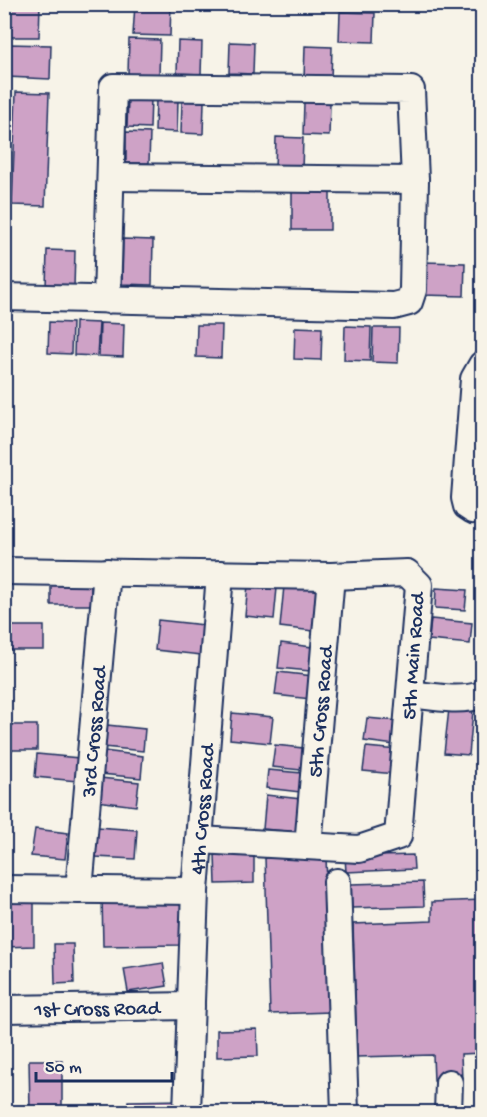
<svg xmlns="http://www.w3.org/2000/svg" width="487" height="1117" viewBox="0 0 487 1117" font-family="'Gochi Hand',sans-serif">
  <style>
    .building { fill: #cea2c6; stroke: #1b2f5e; stroke-width: 1.5 }
    .lines { fill: none; stroke-linecap: round; stroke-linejoin: round }
    .minor-casing { stroke: #1b2f5e; stroke-width: 30 }
    .minor { stroke: #f7f3e8; stroke-width: 26 }
    .labels { text-anchor: middle; stroke-width: 4.5; stroke-linejoin: round; paint-order: stroke }
    .street-label { font-size: 21px; fill: #1b2f5e; stroke: #f7f3e8 }
  </style>
  <rect width="100%" height="100%" fill="#f7f3e8"/>
  <filter id="ink" filterUnits="userSpaceOnUse"><feTurbulence type="fractalNoise" baseFrequency=".0167" numOctaves="2"/><feDisplacementMap in="SourceGraphic" scale="12" xChannelSelector="R" yChannelSelector="G"/><feConvolveMatrix kernelMatrix="1 2 1 2 8 2 1 2 1" color-interpolation-filters="sRGB"/></filter>
  <g filter="url(#ink)">
    <path class="building" d="M6,4H40L39,37H5Z
      M135,4H171L170,36L133,35Z
      M340,12L375,13L374,42L339,41Z
      M129,39L160,40L159,75L128,74Z
      M178,41L202,42L201,74L177,73Z
      M230,42L254,43L253,74L229,73Z
      M8,44L51,45L50,79L7,77Z
      M305,46L332,47L331,80H304Z
      M16,92L49,93L45,206L12,205Z
      M128,98H151L150,128L127,127Z
      M156,99H178L177,132L155,131Z
      M182,101L204,102L203,134L181,133Z
      M304,102L330,103L329,136L303,135Z
      M126,132L150,133L149,163H126Z
      M276,137L303,138L302,170L275,169Z
      M292,187L330,188V230H292Z
      M123,239L153,240L152,285L122,284Z
      M47,250L75,251L74,288H46Z
      M422,262L465,263L464,296L421,295Z
      M49,322L72,323L71,354L48,353Z
      M75,322L99,323L97,356L74,355Z
      M100,323L124,324L123,357L99,356Z
      M197,325H222L221,358L196,357Z
      M345,326L371,327L370,361L344,360Z
      M295,327L322,328L321,360L294,359Z
      M373,328H399L398,363L372,362Z
      M51,579L91,580V605H51Z
      M248,585L277,588L274,619L245,616Z
      M284,586L318,590L313,631L280,627Z
      M436,588L467,590L465,610L435,608Z
      M431,619L472,623L470,644L429,640Z
      M158,620L204,625L201,655L155,650Z
      M6,626H44V650H6Z
      M281,643L312,647L310,671L278,668Z
      M278,672L313,676L311,699L275,695Z
      M449,709L473,711L469,755L444,753Z
      M232,713L273,717L270,743L230,739Z
      M367,718L398,721L395,745L364,741Z
      M4,725H37V750H4Z
      M107,725L145,729L143,751L104,747Z
      M275,745L303,748L301,770L272,767Z
      M366,747L398,750L395,774L363,771Z
      M104,751L143,756L141,778L101,774Z
      M37,754L79,758L77,781L35,777Z
      M268,770L302,773L300,792L266,788Z
      M100,778L139,782L136,806L97,801Z
      M266,795L301,799L297,832L263,829Z
      M97,827L137,830L135,859L95,857Z
      M35,829L68,833L65,859L31,856Z
      M254,853V883L216,884L215,854Z
      M413,855L414,869L346,872L345,857Z
      M326,856L331,1012L270,1014L265,858Z
      M423,882L424,906L352,908L351,884Z
      M182,895V945L103,946L102,896Z
      M482,900V1053L461,1054L462,1080L434,1081L433,1055L357,1057L353,924L432,921V902Z
      M34,901V946L4,947V902Z
      M54,944H73L74,983L55,984Z
      M163,963L167,986L128,992L124,969Z
      M257,1029L258,1056L217,1057V1030Z
      M29,1060H62V1111H30Z
      M184,1100V1112H128V1101Z"/>
    <g class="lines">
      <defs>
        <g id="minor">
          <path d="M111,177L415,180"/>
          <path d="M4,297L394,306L409,302L413,290L415,180L411,90L113,87L107,300"/>
          <path d="M482,365L474,379L465,498L467,506L473,510L482,505"/>
          <path d="M4,571L331,576L407,573L419,585L398,836L359,849L199,840"/>
          <path d="M410,694C435,697 459,702 482,695"/>
          <path id="s1" d="M308,846L331,576"/>
          <path d="M337,882L345,1112"/>
          <path id="s2" d="M4,889L195,891L220,574"/>
          <path id="s3" d="M79,890L107,572"/>
          <path id="s4" d="M4,1009L191,1006"/>
          <path d="M187,1112L195,891"/>
          <path d="M448,1112L449,1083"/>
        </g>
      </defs>
      <use href="#minor" class="minor-casing"/>
      <use href="#minor" class="minor"/>
    </g>
  </g>
  <g class="labels">
    <g class="street-label">
      <text transform="translate(412 656) rotate(-86)" y="7">5th Main Road</text>
      <text dy="7" stroke="none"><textPath href="#s1" startOffset="135">5th Cross Road</textPath></text>
      <text dy="7" stroke="none"><textPath href="#s3" startOffset="159">3rd Cross Road</textPath></text>
      <text dy="7" stroke="none"><textPath href="#s2" startOffset="273">4th Cross Road</textPath></text>
      <text dy="7" stroke="none"><textPath href="#s4" startOffset="93">1st Cross Road</textPath></text>
    </g>
  </g>
  <rect width="487" height="1117" fill="none" stroke="#f7f3e8" stroke-width="24"/>
  <rect x="12" y="12" width="463" height="1093" fill="none" stroke="#1b2f5e" stroke-width="2" filter="url(#ink)"/>
  <path d="M36 1072v9h136v-9" fill="none" stroke="#1b2f5e" stroke-width="3"/>
  <text x="45" y="1072" font-size="18" fill="#1b2f5e" stroke="#f7f3e8" stroke-width="4.5" paint-order="stroke">50 m</text>
</svg>
